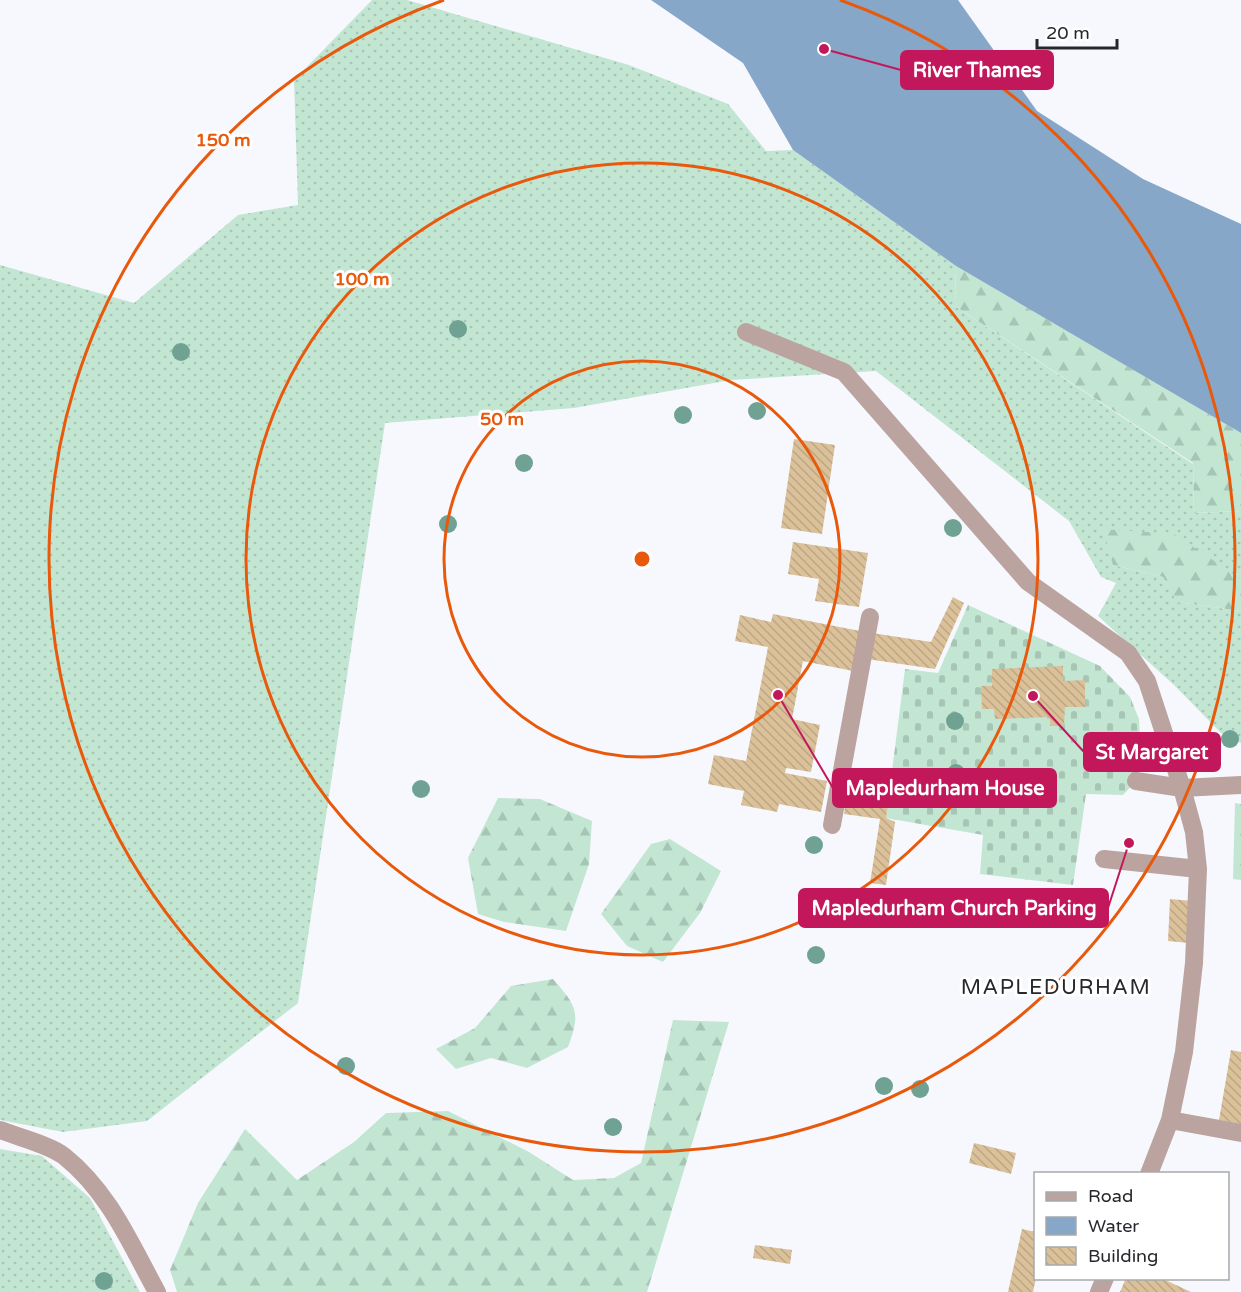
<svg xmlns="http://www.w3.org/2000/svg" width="1241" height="1292" viewBox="0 0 1241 1292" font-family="'Varela Round',sans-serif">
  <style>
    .grass { fill: url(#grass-dots) }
    .forest { fill: url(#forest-firs) }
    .cemetery { fill: url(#cemetery-stones) }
    .water { fill: #87a7c8 }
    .building { fill: url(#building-back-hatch) }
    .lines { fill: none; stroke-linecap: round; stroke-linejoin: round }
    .minor { stroke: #bba49f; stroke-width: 18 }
    .tree { fill: #70a294 }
    .ring { fill: none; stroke: #e8590c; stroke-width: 3 }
    .labels { text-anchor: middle; stroke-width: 6; stroke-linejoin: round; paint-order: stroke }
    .quarter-label { font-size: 21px; letter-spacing: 1.5px; fill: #26272b; stroke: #fff }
    .centre { fill: #e8590c; stroke: #fff; stroke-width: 3 }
    .ring-label { font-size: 18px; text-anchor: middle; font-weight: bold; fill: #e8590c; stroke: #fff; stroke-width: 6; stroke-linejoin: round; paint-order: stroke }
    .leader { fill: none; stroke: #c2185b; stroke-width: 2 }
    .callout-dot { fill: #c2185b; stroke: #fff; stroke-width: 2 }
    .callout { fill: #c2185b; stroke: #c2185b; stroke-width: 2 }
    .callout-label { font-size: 20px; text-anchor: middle; font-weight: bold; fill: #fff }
  </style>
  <defs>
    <pattern id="grass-dots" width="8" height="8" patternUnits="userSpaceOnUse" patternTransform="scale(1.5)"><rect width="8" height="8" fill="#c3e6d3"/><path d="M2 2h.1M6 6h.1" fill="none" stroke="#a7c5b5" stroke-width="1.8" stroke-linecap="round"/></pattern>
    <pattern id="forest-firs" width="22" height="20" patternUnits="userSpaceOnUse" patternTransform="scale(1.5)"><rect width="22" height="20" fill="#c3e6d3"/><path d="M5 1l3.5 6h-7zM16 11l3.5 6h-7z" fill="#a7c5b5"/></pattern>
    <pattern id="cemetery-stones" width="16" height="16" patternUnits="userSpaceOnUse" patternTransform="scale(1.5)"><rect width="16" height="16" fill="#c3e6d3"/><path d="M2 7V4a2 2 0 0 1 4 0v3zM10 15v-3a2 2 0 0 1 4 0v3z" fill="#a7c5b5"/></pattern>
    <pattern id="building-back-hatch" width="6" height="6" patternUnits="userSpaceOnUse" patternTransform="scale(1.5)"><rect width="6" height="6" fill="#dbc199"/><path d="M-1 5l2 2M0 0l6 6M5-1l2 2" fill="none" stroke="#bca684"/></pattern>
  </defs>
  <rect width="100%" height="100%" fill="#f7f8fe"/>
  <path class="grass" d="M372,0H407L629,65L728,104L766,151L793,150L956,266L955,306L1193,464L1194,513L1241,511V575L1113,565L1163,577L1178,602L1241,611V743L1223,735L1175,686L1098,616L1116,583L1101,577L1069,521L876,371L731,380L574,408L385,423L298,1003L147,1121L63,1132L0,1120V265L134,303L238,215L298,205L294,80Z
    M0,1149L42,1156L90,1198L140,1292H0Z"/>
  <path class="forest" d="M956,266L1241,433V511L1194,513L1193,463L955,306Z
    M1103,529L1174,534L1235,575H1241V611L1177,602L1163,577L1113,565Z
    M498,798L540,799L592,821L589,864L566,931L504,922L478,914L468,858Z
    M1235,803L1241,804V880L1233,879Z
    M670,839L721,871L700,913L663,962L627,946L601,914L651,844Z
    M553,979C577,1006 581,1013 568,1047L527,1068L491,1058L456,1069L436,1049L475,1028L511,986Z
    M673,1020L729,1022L647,1292H177L170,1270L198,1203L245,1129L297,1180L354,1142L386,1113L448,1111L529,1152L573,1180L614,1178L641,1163Z"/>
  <path class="cemetery" d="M968,605L1100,666L1130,697L1139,719L1141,759L1136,781L1123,795L1086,794L1073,885L980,874L983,835L886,818L905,669L938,673Z"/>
  <path class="water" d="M651,0H958L1037,111L1143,179L1241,224V433L956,266L793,150L743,63Z"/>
  <path class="building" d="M794,439L835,445L822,534L781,528Z
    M793,542L868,553L859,607L815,601L819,579L788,574Z
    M953,597L964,603L935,669L867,659L872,633L931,642Z
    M773,614L860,631L853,671L803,661L792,719L820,725L811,772L786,768L785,773L827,781L821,812L779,804L777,812L741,805L744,791L708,784L714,755L746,761L768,647L735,641L740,615L771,622Z
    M1063,666V681L1085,680V707H1065L1064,726H1050V717L995,719L994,709H982L981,686H992V669Z
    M847,791L889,798L886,818L895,822L886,885L870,883L880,819L844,814Z
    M1170,899L1192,901L1189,943L1168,941Z
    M1231,1050L1241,1052V1124L1219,1120Z
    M974,1143L1016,1153L1011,1174L969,1163Z
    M1022,1229L1036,1232V1278L1033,1292H1008Z
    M755,1245L792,1250L790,1264L753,1258Z
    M1126,1278H1161L1191,1292H1120Z"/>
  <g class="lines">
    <path class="minor" d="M746,332L844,372L1028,582L1128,653L1147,681L1182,788L1241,785
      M1136,781L1182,788L1194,832L1198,869L1194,963L1184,1052L1170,1120L1149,1174
      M832,825L870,617
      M1104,859L1198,869
      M1170,1120L1241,1133
      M0,1130C18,1137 50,1145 64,1156C109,1192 130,1243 157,1292
      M1099,1292L1105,1278"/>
  </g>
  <g class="tree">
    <circle cx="458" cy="329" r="9"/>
    <circle cx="181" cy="352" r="9"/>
    <circle cx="757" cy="411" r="9"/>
    <circle cx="683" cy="415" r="9"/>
    <circle cx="524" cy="463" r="9"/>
    <circle cx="448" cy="524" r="9"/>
    <circle cx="953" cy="528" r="9"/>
    <circle cx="955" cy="721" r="9"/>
    <circle cx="1230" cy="739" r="9"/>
    <circle cx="956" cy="773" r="9"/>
    <circle cx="421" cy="789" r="9"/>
    <circle cx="814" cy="845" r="9"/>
    <circle cx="816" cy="955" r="9"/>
    <circle cx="346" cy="1066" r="9"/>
    <circle cx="884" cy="1086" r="9"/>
    <circle cx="920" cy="1089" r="9"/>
    <circle cx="613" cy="1127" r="9"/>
    <circle cx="104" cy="1281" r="9"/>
  </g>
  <g class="ring">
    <circle cx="642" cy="559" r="198"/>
    <circle cx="642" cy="559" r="396"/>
    <path d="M840 0A593 593 0 1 1 444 0"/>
  </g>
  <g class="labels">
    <g class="quarter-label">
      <text x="1056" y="994">MAPLEDURHAM</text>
    </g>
  </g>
  <circle cx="642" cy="559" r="9" class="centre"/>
  <g class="ring-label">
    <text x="223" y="146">150 m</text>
    <text x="362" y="285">100 m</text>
    <text x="502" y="425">50 m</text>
  </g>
  <path class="leader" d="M824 49L901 70M1033 696L1084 752M778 695L833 788M1129 843L1108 908"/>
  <g class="callout-dot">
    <circle cx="824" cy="49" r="6"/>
    <circle cx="1033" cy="696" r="6"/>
    <circle cx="778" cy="695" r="6"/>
    <circle cx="1129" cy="843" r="6"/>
  </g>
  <g class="callout">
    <rect x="901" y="51" width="152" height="38" rx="6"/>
    <rect x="1084" y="733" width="136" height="38" rx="6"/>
    <rect x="833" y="769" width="223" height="38" rx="6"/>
    <rect x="799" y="889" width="309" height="38" rx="6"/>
  </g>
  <g class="callout-label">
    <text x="977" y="77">River Thames</text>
    <text x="1152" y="759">St Margaret</text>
    <text x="945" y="795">Mapledurham House</text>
    <text x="954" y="915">Mapledurham Church Parking</text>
  </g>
  <rect x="1034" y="1172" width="195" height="108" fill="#ffffff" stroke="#a8a9aa" stroke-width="1.5"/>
  <rect x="1046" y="1192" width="30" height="9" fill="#bba49f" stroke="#a8a9aa" stroke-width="1.5"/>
  <text x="1088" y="1202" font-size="18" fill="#26272b">Road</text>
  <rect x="1046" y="1217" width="30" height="18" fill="#87a7c8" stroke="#a8a9aa" stroke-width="1.5"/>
  <text x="1088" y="1232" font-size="18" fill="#26272b">Water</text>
  <rect x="1046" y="1247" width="30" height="18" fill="url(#building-back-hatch)" stroke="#a8a9aa" stroke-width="1.5"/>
  <text x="1088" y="1262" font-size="18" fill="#26272b">Building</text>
  <path d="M1037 39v9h80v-9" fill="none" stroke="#26272b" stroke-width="3"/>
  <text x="1046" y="39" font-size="18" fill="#26272b" stroke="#ffffff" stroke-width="4.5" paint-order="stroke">20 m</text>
</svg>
